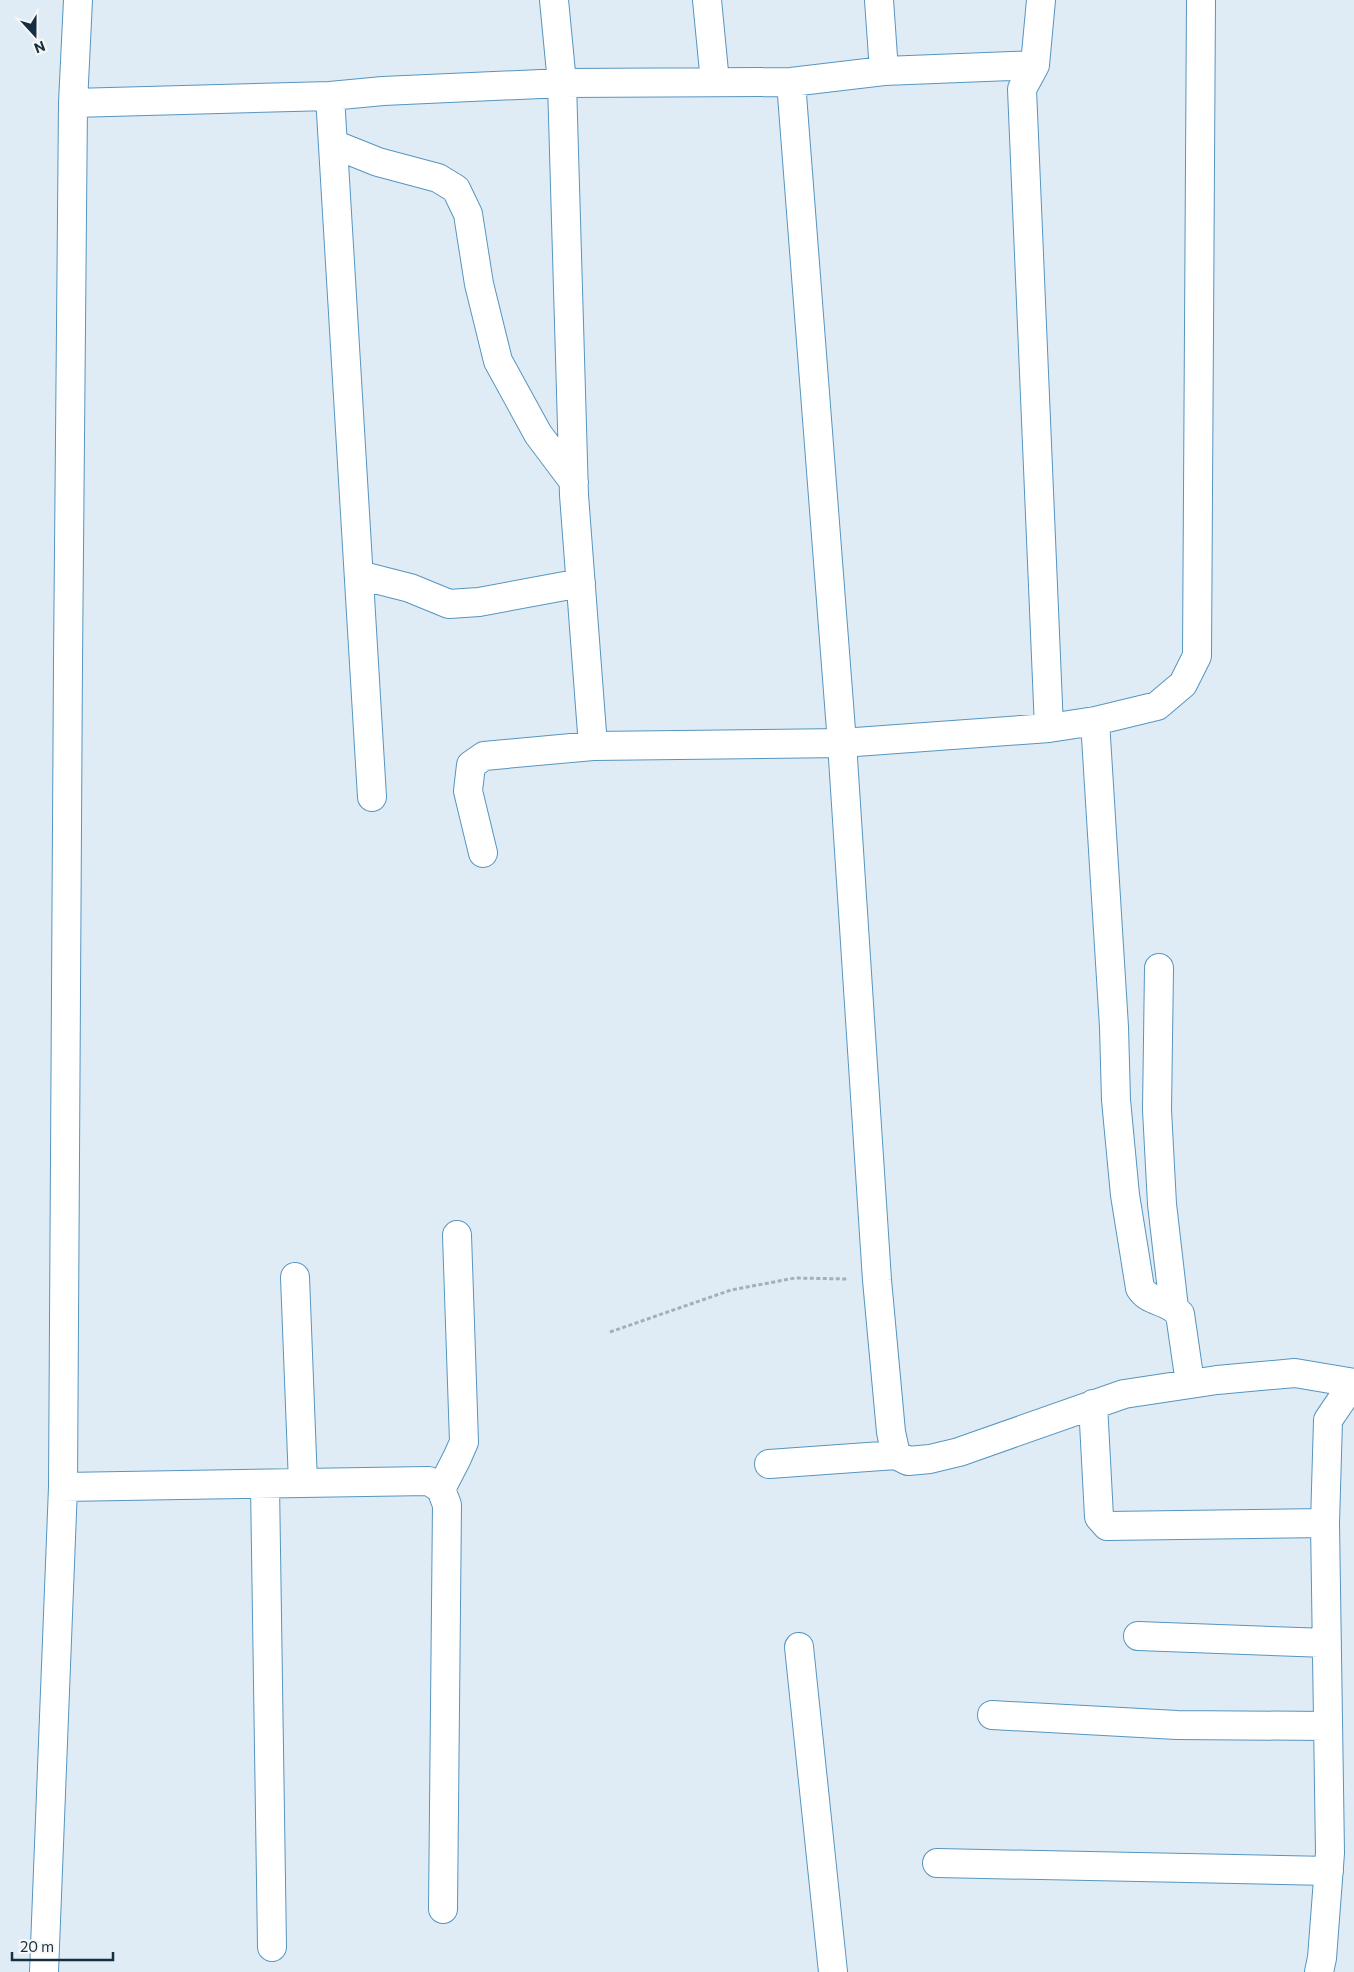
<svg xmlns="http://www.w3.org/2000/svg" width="1354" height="1972" viewBox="0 0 1354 1972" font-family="Commissioner,sans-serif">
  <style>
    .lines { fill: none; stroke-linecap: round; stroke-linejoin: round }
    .minor-casing { stroke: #5695c0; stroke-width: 30 }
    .path { stroke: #a0b0bc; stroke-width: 3; stroke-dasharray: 4 2.5; stroke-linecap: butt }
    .minor { stroke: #fff; stroke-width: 28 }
  </style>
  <rect width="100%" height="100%" fill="#e0ecf5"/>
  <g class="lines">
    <defs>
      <path id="minor" d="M554,0L562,83L574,495L593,746
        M707,0L715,82
        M879,0L884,71
        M1041,0L1035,65L1022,89L1049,728
        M791,82L842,743L877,1280L891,1432L896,1455L908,1461L930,1459L959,1452L1124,1394L1217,1380L1295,1373L1354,1383
        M330,96L372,797
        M73,103L78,0
        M333,144L378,162L438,178L456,189L468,214L479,284L498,361L538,434L574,482
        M359,575L410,588L449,604L479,602L581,583
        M1095,721L1114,1027L1116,1100L1125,1195L1140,1288C1149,1303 1167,1299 1180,1314L1190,1383
        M483,853L468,791L471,765L484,756L593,746L842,743L1049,728L1095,721L1157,706L1183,684L1197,656L1201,0
        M1159,968L1157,1110L1162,1204L1174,1308
        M295,1277L303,1483
        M1093,1404L1099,1517L1107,1526L1325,1523
        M769,1464L896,1455
        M265,1484L272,1947
        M63,1487L429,1481L441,1489L447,1505L443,1909
        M441,1489L457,1458L464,1442L457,1235
        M1138,1636L1327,1643
        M799,1647L833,1972
        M992,1715L1177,1725L1327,1726
        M937,1863L1329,1871
        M44,1972L63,1487L68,661L73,103L330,96L383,91L562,83L791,82L884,71L1035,65
        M1319,1972L1322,1958L1330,1853L1325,1523L1328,1420L1345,1395L1354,1385"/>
    </defs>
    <use href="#minor" class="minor-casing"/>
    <path class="path" d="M610,1332L731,1290L795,1278L847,1279"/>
    <use href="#minor" class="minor"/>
  </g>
  <g transform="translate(35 35) rotate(159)" stroke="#f7f7f7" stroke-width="4" paint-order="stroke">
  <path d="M0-4L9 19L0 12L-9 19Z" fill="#152f41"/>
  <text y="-8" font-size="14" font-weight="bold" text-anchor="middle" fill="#152f41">N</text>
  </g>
  <path d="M12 1952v8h101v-8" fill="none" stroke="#152f41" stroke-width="2.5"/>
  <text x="20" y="1952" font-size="15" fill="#152f41" stroke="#f7f7f7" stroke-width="4" paint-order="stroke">20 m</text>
</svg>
